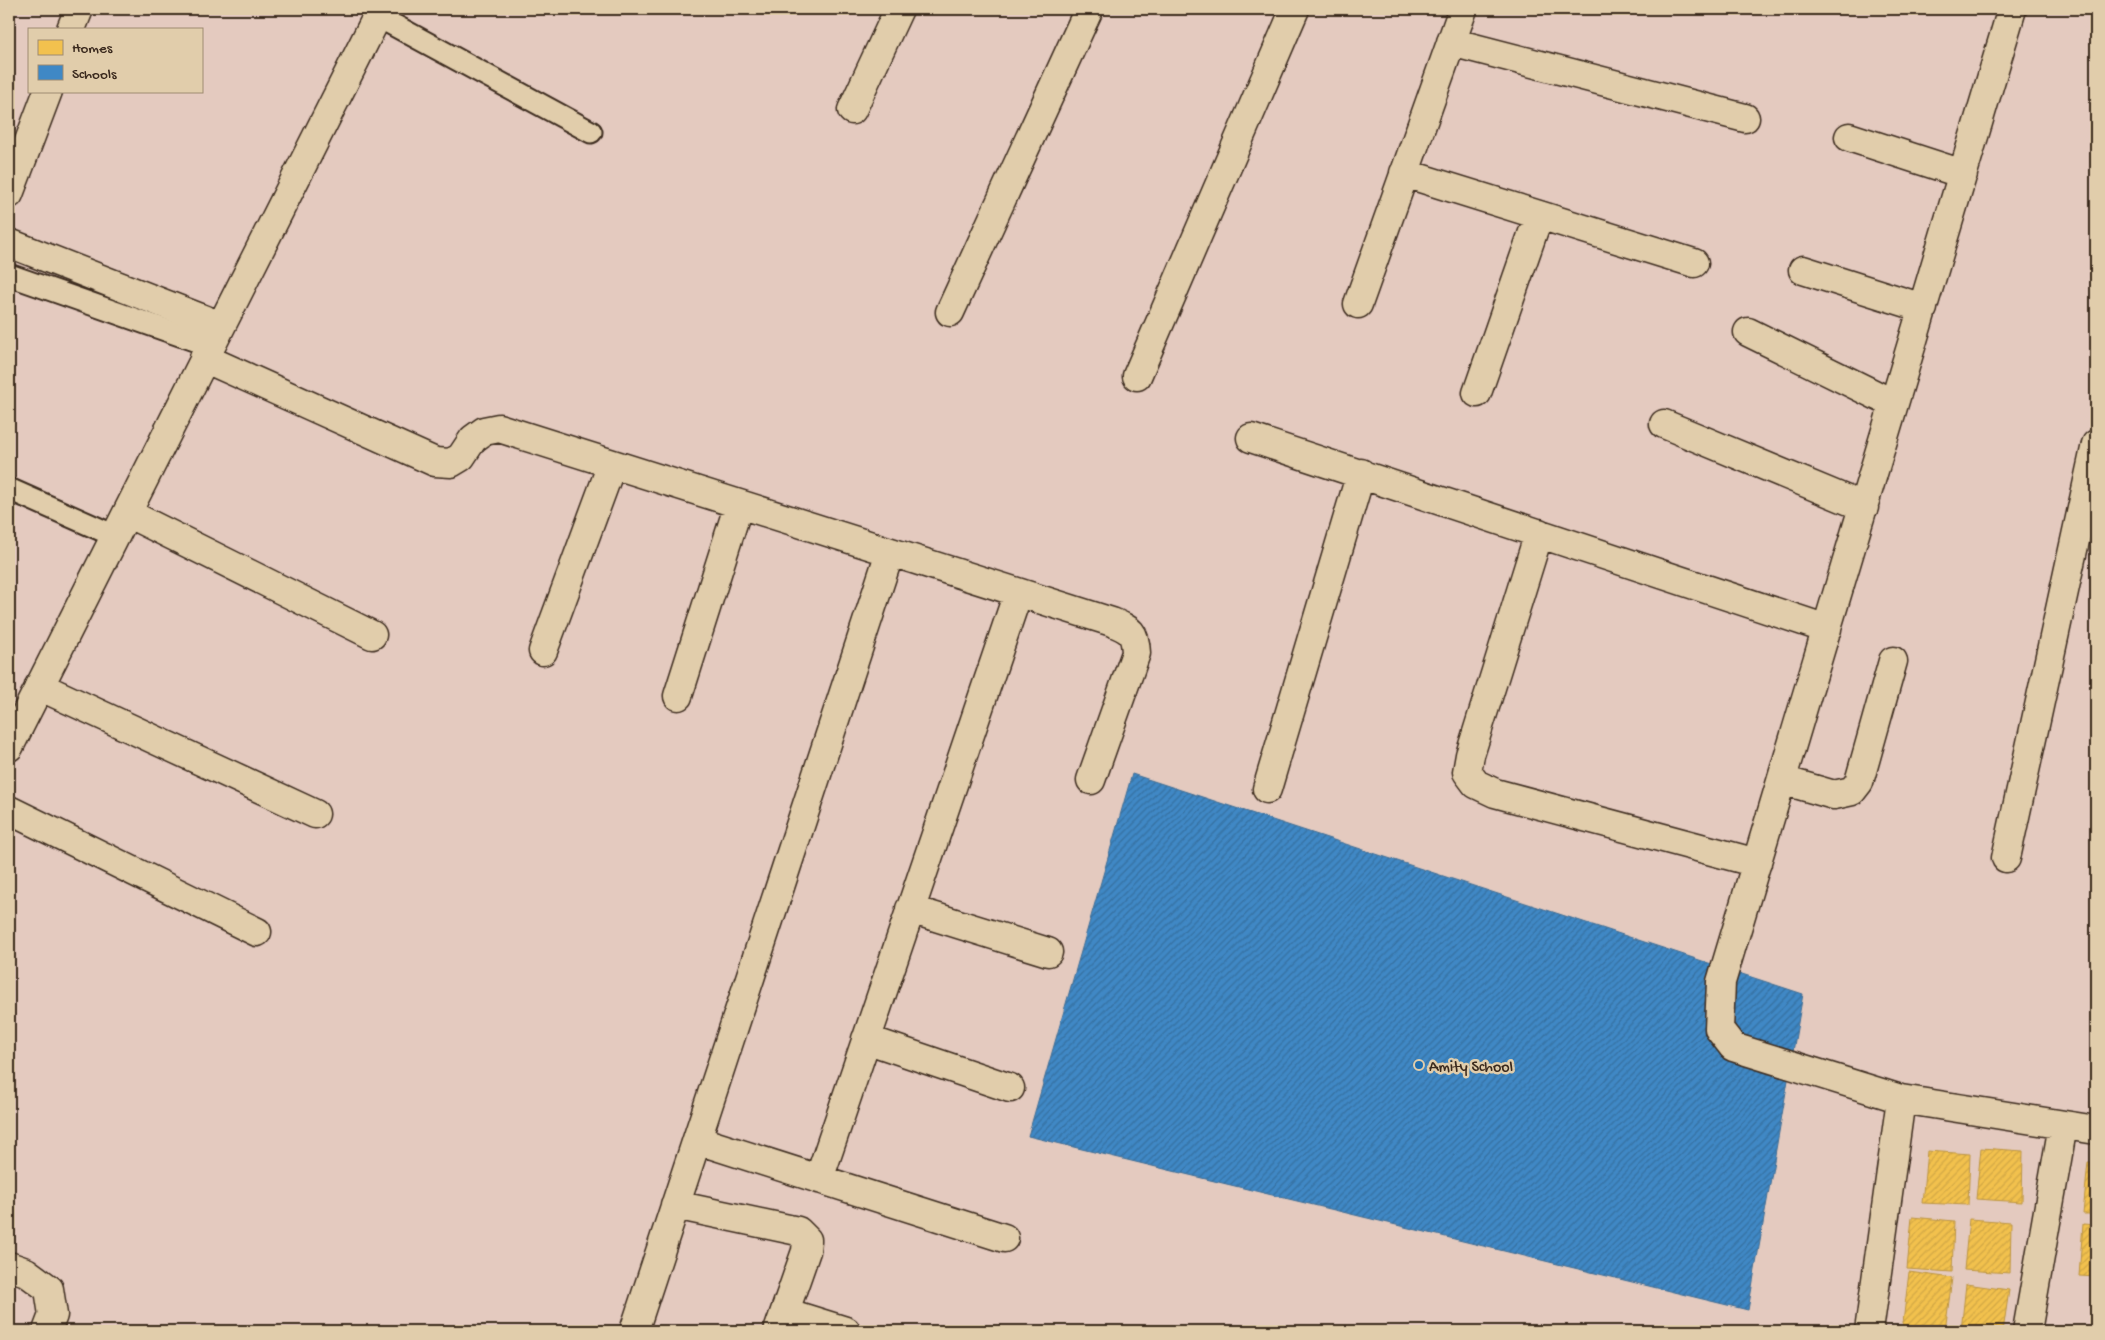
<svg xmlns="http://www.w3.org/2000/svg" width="2105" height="1340" viewBox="0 0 2105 1340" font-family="'Gochi Hand',sans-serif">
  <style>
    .homes { fill: url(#homes-hatch); stroke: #bb9440 }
    .schools { fill: url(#schools-hatch); stroke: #3e6c93 }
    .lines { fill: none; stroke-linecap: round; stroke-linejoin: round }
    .lane-casing { stroke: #3b2a1e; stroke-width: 25 }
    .street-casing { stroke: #3b2a1e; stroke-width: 31 }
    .lane { stroke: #e1cdab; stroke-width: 21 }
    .street { stroke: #e1cdab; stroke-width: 28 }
    .poi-dot { fill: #1f6fb2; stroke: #e1cdab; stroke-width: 2 }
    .labels { text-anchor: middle; stroke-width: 5; stroke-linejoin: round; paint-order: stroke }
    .poi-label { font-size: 16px; fill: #3b2a1e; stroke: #e1cdab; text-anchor: start }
  </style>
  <defs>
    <pattern id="homes-hatch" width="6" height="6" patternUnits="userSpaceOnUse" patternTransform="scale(1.25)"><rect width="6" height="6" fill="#f2c14e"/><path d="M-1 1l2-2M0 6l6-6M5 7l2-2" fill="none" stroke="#d0a644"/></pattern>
    <pattern id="schools-hatch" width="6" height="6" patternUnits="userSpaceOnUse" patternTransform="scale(1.25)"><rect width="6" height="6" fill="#3f88c5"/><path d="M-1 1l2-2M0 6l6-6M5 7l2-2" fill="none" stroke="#366f9f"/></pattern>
  </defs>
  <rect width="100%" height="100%" fill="#e4cabf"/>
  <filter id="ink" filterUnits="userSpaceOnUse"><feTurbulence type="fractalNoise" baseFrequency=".02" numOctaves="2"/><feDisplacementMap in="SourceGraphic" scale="10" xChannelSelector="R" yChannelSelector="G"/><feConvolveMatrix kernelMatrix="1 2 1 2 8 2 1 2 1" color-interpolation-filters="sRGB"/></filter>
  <g filter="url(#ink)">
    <path class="homes" d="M1981,1148L2023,1151L2022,1202L1976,1199Z
      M1927,1151L1970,1154L1968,1205L1922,1203Z
      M2088,1162H2096V1214H2083Z
      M1912,1217L1954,1221L1952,1272L1907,1269Z
      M1969,1219L2011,1222L2010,1273L1964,1270Z
      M2083,1224L2096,1225V1277L2079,1276Z
      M1909,1272L1952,1278L1945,1331H1902Z
      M1966,1284L2009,1290L2003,1331H1961Z"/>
    <path class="schools" d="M1132,774L1803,994L1748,1310L1028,1136Z"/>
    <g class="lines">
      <defs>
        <path id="lane" d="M377,16L591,132
          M9,275L211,346
          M9,489L115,536"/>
        <path id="street" d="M71,29L79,9
          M1451,42L1745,118
          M852,110L899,9
          M1849,137L1963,174
          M1404,173L1694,263
          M9,194L48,91
          M9,243L221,326
          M1803,270L1923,308
          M1358,304L1463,9
          M950,312L1089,9
          M1748,332L1894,404
          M204,358L435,462L451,463L461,457L473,439L484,431L499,428L1112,622C1131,630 1135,632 1136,653L1091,780
          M1137,376L1295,9
          M1477,393L1539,215
          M1664,424L1864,507
          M1251,438L1827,629
          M127,513L372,635
          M1539,533L1470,755L1467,772L1476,784L1495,793L1757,863
          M543,651L612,464
          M39,686L315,814
          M678,696L739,504
          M9,747L381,9
          M1782,780L1834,795L1852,791L1859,782L1893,661
          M1267,789L1361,473
          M9,810L257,932
          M2006,858L2096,444
          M910,909L1048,952
          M866,1039L1010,1088
          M1901,1099L1733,1047L1719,1029L1721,982L2012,9
          M697,1140L1004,1238
          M819,1179L1018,593
          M675,1205L798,1231L807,1240L806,1251L778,1331
          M9,1266L26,1272L49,1289L53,1315L47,1331
          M785,1312L846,1331
          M634,1331L890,552
          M1869,1331L1901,1099L2096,1130
          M2027,1331L2063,1125"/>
      </defs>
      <use href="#lane" class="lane-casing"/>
      <use href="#street" class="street-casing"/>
      <use href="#lane" class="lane"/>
      <use href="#street" class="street"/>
    </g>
  </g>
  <circle class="poi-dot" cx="1419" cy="1065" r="5"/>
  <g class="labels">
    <g class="poi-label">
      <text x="1429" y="1071">Amity School</text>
    </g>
  </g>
  <rect width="2105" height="1340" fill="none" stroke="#e1cdab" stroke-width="30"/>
  <rect x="15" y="15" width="2075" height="1310" fill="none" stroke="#3b2a1e" stroke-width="2" filter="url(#ink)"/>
  <rect x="28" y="28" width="175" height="65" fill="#e1cdab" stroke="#9f8c73"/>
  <rect x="38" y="40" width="25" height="15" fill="#f2c14e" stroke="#9f8c73"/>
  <text x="72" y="52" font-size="15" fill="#3b2a1e">Homes</text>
  <rect x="38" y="65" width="25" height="15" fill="#3f88c5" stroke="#9f8c73"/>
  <text x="72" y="78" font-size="15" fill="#3b2a1e">Schools</text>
</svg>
